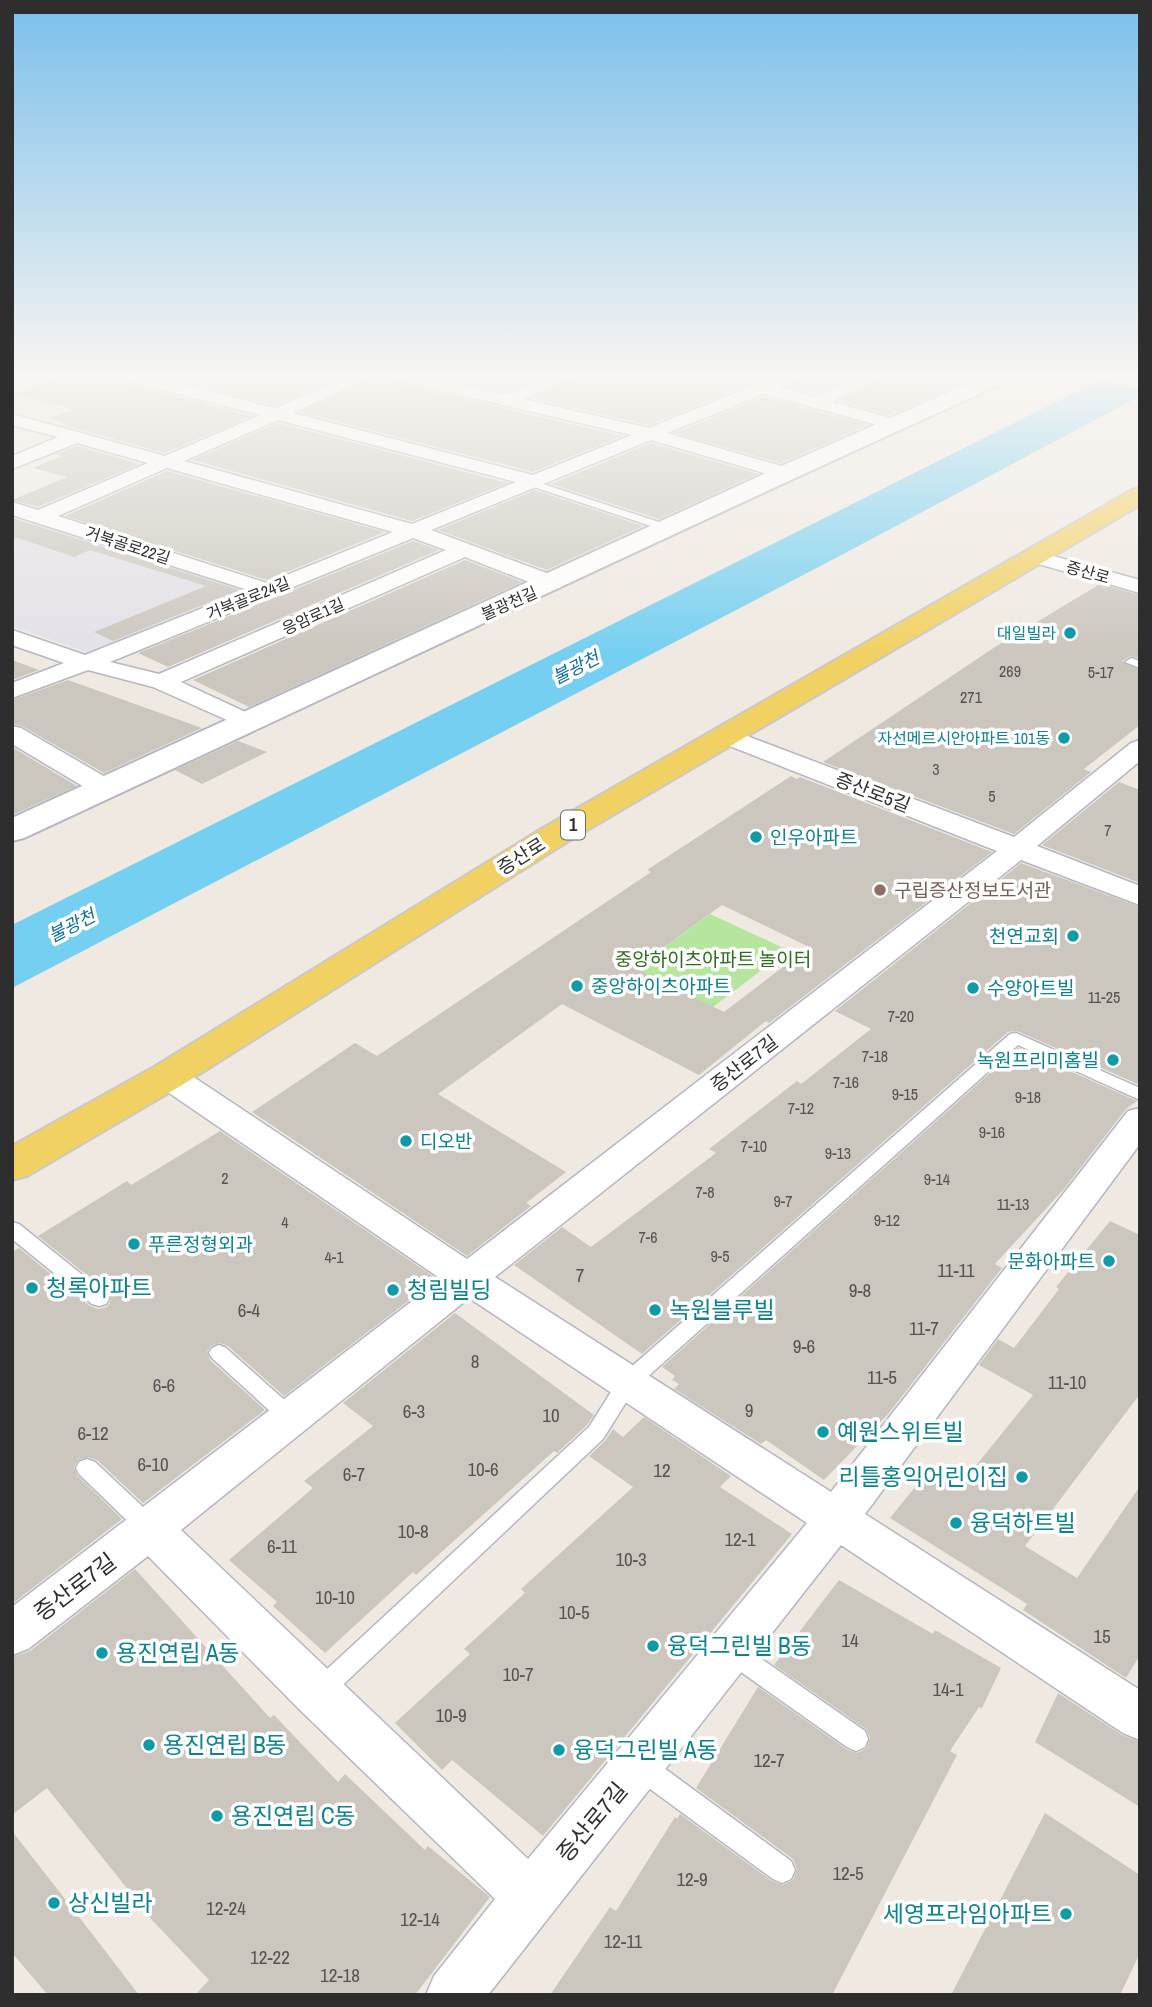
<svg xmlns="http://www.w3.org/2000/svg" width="1152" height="2007" viewBox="0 0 1152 2007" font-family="'Archivo Narrow','Noto Sans KR',sans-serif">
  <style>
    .industrial { fill: #e3e1e8 }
    .green { fill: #b6e59e }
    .water { fill: #75cff0 }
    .building { fill: #cbc7bf; fill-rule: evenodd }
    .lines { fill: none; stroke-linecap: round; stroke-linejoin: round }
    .service-casing { stroke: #b4b7c1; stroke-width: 3 }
    .minor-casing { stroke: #b4b7c1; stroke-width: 3 }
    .tertiary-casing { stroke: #b4b7c1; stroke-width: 4 }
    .primary-casing { stroke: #c9c9c9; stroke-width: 4 }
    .service { fill: #fff; fill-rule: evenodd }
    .minor { fill: #fff; fill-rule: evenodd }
    .tertiary { fill: #fff; fill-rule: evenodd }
    .primary { fill: #f2d163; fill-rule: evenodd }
    .culture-dot { fill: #0f9aa8; stroke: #fff; stroke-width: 2.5 }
    .education-dot { fill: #8d6e63; stroke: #fff; stroke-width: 2.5 }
    .labels { text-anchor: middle; stroke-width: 7; stroke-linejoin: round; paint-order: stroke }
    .far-street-label { font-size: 16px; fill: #2e2e2e; stroke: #fff }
    .far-culture-label { font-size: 16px; fill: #0d838f; stroke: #fff; text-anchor: end }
    .number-label { font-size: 16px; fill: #555452 }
    .far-water-label { font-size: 18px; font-style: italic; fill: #0d6fa3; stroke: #fff }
    .shield { fill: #fff; stroke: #6d6d6d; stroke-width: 2 }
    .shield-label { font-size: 18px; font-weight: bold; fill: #2e2e2e }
    .street-label { font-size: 19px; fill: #2e2e2e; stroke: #fff }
    .culture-label { font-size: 19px; fill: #0d838f; stroke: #fff; text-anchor: start }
    .education-label { font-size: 19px; fill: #785e54; stroke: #fff; text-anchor: start }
    .park-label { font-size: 19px; fill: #2c6e1b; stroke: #fff }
    .near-number-label { font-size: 19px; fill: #555452 }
    .near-culture-label { font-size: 23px; fill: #0d838f; stroke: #fff; text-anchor: start }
    .near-street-label { font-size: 23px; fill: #2e2e2e; stroke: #fff }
  </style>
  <rect width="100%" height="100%" fill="#efe9e1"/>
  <path class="industrial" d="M42,521L247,590L89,653L12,626V533Z"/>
  <path class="green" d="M710,914L788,950L713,1007L635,968Z"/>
  <path class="water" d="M1110,375H1140V396L851,550L12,988V925Z"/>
  <path class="building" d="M67,375H115L118,382L252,416L165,453L63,425L67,424L49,418L73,410L14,394Z
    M158,375H345L275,405Z
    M377,375H384L394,383L623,436L533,472L301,412Z
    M431,375H547L504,392Z
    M581,375H772L649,425L531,398Z
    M806,375H856L814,394L786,386Z
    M888,375H981L890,415L839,401Z
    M764,397L868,425L781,463L675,433Z
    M278,423L508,483L412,521L192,460Z
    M651,443L758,474L659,519L551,484Z
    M77,446L140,464L38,507L12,500L67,477L33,468L61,456L55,454Z
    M167,471L385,532L267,580L65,516Z
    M535,490L643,526L547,570L438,530Z
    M12,518L240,590L113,641L94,632L206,586L90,550L74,557L12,536Z
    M413,541L439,550L168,667L138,653Z
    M465,560L522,582L249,707L193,680Z
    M1100,584L1140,595V658L1130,656L1122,661L1140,670V725L1084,769L1091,772L1014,834L823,762L995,647Z
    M12,660L39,670L12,680Z
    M68,680L202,728L104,773L22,726L12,724V700Z
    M238,741L267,752L202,784L175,770Z
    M12,747L77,786L12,815Z
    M791,776L797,779L800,777L992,852L769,1023L766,1021L699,1075L562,1004L438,1094L566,1172L526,1203L531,1206L467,1256L252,1112L355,1043L377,1056L651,872L647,870ZM722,905L809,947L724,1012L635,968Z
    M1119,782L1140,790V883L1042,845Z
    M1021,863L1140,907V1085L1017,1031L1008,1032L642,1354L514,1265L562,1227L591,1247L716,1153L709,1149L797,1081L801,1084L871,1029L835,1011Z
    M1018,1048L1137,1101L1126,1109L1064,1189L995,1264L1002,1268L889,1413L824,1480L766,1440L761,1444L674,1389L679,1384L672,1380L675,1376L662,1367Z
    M220,1131L437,1279L284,1396L228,1346L220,1343L211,1346L207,1352L210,1360L265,1410L143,1503L97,1460L88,1457L78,1460L74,1467L77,1475L122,1519L12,1604V1252L19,1248L90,1306L98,1309L107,1307L111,1300L108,1292L38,1236L127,1181L131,1185Z
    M1110,1221L1140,1235V1394L1025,1546L1077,1578L1140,1486V1655L1126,1678L1023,1610L1027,1604L890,1518L928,1471L957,1489L1033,1395L979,1365L998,1339L1014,1348L1059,1289L1056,1287Z
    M455,1313L594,1415L587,1425L557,1453L554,1451L416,1575L413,1572L325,1653L273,1606L277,1602L229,1560L313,1488L304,1481L373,1426L343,1403Z
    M644,1417L731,1476L720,1487L792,1534L543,1836L452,1760L442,1770L395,1723L470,1654L464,1649L525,1593L521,1589L633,1487L589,1456L605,1441L613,1429L623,1437Z
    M135,1569L270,1718L274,1715L338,1782L345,1774L425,1850L428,1846L490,1897L415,1995H195L209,1980L153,1921L47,1788L12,1815V1657L30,1651Z
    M839,1580L933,1634L935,1630L1001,1668L982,1708L979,1707L950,1751L957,1755L832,1995H550L610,1907L616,1911L675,1817L677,1819L680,1814L772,1881L783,1885L793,1880L797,1869L793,1859L696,1788L758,1687L846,1749L857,1753L867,1748L870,1738L866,1729L774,1665Z
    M1058,1693L1122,1735L1140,1742V1807L1035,1742Z
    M1045,1813L1140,1875V1953L1120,1995H951Z
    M12,1831L93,1935L139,1995H48L12,1953Z"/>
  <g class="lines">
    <defs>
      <path id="service" d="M531,480L674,527L675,529L666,531L528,485L526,483Z
        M1131,658L1140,661V668L1125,662Z
        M1016,1033L1140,1088V1100L1018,1045L635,1388L603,1439L328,1699L320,1702L312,1699L308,1691L312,1683L589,1427L621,1376L1010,1034Z
        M12,1222L19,1224L106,1294L109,1299L106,1304L99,1306L92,1304L12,1239Z
        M219,1345L226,1348L298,1412L301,1418L298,1424L291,1426L284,1424L212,1358L209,1353L212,1348Z
        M87,1459L95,1462L158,1521L161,1528L158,1535L150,1537L142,1535L79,1474L76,1468L79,1462Z
        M732,1641L740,1644L865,1731L868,1739L865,1747L856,1751L847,1747L724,1660L720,1652L724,1644Z
        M640,1754L649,1757L791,1861L795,1870L791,1879L782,1883L773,1879L631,1775L628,1766L631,1757Z"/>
      <path id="minor" d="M117,375H146L275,408L352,375H375L293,413L533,475L632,435L395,380L387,375H418L504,395L555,375H579L523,399L649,428L780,375H803L779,387L814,397L863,375H885L832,402L902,421L905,425L896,430L764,394L667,433L792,469L794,473L792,477H778L651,440L431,530L560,578L563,583L560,588H544L465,557L181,682L256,717L259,722L256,727L247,729L153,687L88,670L12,698V683L64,663L12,645V630L85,655L248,590L12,515V502L38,510L148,463L77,443L12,469V456L58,437L12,425V414L165,456L260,415L119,379ZM278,420L516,482L412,524L184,461ZM167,468L393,532L267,583L58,516ZM413,538L446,550L159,674L110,662Z
        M1035,551L1140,580V593L1028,561L1025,557L1028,553Z
        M12,726L21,728L114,782L118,788L114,794L105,796L96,794L12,744Z
        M726,728L1014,837L1131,743L1140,740V761L1037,846L1140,886V905L1021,860L495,1277L831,1492L1128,1111L1140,1108V1144L865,1514L1140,1690V1740L1123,1733L841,1545L488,1995H426L434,1976L495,1899L300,1710L148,1556L28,1649L12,1655V1607L441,1279L156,1084L151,1076L156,1068L168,1065L180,1068L467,1259L997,851L717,741L713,736L717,731ZM469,1298L807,1523L528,1859L181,1530Z"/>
      <path id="tertiary" d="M988,375H1016L1013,379C681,528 354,685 24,838L12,841V818L777,468Z
        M1099,375L1140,377V389L1102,379Z"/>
      <path id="primary" d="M1140,488V505L567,842L182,1085L27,1176L12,1180V1146L154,1067L543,828L1132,490Z"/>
    </defs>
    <use href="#service" class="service-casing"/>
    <use href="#minor" class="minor-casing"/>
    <use href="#tertiary" class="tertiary-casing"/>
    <use href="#primary" class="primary-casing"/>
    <use href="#service" class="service"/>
    <use href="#minor" class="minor"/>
    <use href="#tertiary" class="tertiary"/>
    <use href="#primary" class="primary"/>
  </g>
  <linearGradient id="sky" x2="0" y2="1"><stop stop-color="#7abfeb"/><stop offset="0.57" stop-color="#f8f5f2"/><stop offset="1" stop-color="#f8f5f2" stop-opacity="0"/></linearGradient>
  <rect width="1152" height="656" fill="url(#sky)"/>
  <g class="culture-dot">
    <circle cx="1070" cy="633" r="7"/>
    <circle cx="1064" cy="738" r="7"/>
    <circle cx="756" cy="837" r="7"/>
    <circle cx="1073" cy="936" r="7"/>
    <circle cx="577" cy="986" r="7"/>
    <circle cx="973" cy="988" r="7"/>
    <circle cx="1113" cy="1060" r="7"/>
    <circle cx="406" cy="1141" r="7"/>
    <circle cx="134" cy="1244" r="7"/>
    <circle cx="1109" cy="1261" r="7"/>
    <circle cx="32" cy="1288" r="7"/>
    <circle cx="393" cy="1290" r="7"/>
    <circle cx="655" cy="1310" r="7"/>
    <circle cx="823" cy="1432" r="7"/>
    <circle cx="1022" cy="1477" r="7"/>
    <circle cx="956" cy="1523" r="7"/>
    <circle cx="653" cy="1646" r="7"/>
    <circle cx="102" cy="1653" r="7"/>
    <circle cx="149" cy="1745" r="7"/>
    <circle cx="559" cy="1750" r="7"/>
    <circle cx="217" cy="1816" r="7"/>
    <circle cx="54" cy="1903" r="7"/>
    <circle cx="1066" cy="1914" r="7"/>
  </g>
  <circle class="education-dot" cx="880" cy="890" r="7"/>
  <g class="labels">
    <g class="far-street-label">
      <text transform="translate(128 545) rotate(18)" y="6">거북골로22길</text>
      <text transform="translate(1088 572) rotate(16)" y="6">증산로</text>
      <text transform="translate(248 598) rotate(-22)" y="6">거북골로24길</text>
      <text transform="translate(509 603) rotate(-24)" y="6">불광천길</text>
      <text transform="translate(313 616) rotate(-24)" y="6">응암로1길</text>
    </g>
    <g class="far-culture-label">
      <text x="1056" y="639">대일빌라</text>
      <text x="1050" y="744">자선메르시안아파트 101동</text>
    </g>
    <g class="number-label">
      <text x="1010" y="677">269</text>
      <text x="1101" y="678">5-17</text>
      <text x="971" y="703">271</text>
      <text x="936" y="775">3</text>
      <text x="992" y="802">5</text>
      <text x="1108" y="836">7</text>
      <text x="1104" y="1003">11-25</text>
      <text x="901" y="1022">7-20</text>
      <text x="875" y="1062">7-18</text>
      <text x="846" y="1088">7-16</text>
      <text x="905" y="1100">9-15</text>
      <text x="1028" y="1103">9-18</text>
      <text x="801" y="1114">7-12</text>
      <text x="992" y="1138">9-16</text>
      <text x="754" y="1152">7-10</text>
      <text x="838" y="1159">9-13</text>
      <text x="225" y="1184">2</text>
      <text x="937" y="1185">9-14</text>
      <text x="705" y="1198">7-8</text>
      <text x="783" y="1207">9-7</text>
      <text x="1013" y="1210">11-13</text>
      <text x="887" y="1226">9-12</text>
      <text x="285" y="1228">4</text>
      <text x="648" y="1243">7-6</text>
      <text x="720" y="1262">9-5</text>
      <text x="334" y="1263">4-1</text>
    </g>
    <g class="far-water-label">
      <text transform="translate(576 668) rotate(-27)" y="6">불광천</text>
      <text transform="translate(72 926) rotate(-27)" y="6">불광천</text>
    </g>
    <rect class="shield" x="561" y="810.5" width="24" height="29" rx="5"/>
    <g class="shield-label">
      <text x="573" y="831">1</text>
    </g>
    <g class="street-label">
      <text transform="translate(873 792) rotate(21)" y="7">증산로5길</text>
      <text transform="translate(521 856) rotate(-32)" y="7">증산로</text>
      <text transform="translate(744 1063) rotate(-38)" y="7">증산로7길</text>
    </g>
    <g class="culture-label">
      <text x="770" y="844">인우아파트</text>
      <text x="1059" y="943" text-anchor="end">천연교회</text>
      <text x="591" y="993">중앙하이츠아파트</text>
      <text x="987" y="995">수양아트빌</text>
      <text x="1099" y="1067" text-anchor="end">녹원프리미홈빌</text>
      <text x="420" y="1148">디오반</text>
      <text x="148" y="1251">푸른정형외과</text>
      <text x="1095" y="1268" text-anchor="end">문화아파트</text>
    </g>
    <g class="education-label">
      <text x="894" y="897">구립증산정보도서관</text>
    </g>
    <g class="park-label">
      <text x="713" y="966">중앙하이츠아파트 놀이터</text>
    </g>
    <g class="near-number-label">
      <text x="956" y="1277">11-11</text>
      <text x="580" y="1282">7</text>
      <text x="860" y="1297">9-8</text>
      <text x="249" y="1317">6-4</text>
      <text x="924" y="1335">11-7</text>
      <text x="804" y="1353">9-6</text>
      <text x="475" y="1368">8</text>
      <text x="882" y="1384">11-5</text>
      <text x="1067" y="1389">11-10</text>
      <text x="164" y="1392">6-6</text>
      <text x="749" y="1417">9</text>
      <text x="414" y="1418">6-3</text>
      <text x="551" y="1422">10</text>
      <text x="93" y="1440">6-12</text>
      <text x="153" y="1471">6-10</text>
      <text x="483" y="1476">10-6</text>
      <text x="662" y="1477">12</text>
      <text x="354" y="1481">6-7</text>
      <text x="413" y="1538">10-8</text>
      <text x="740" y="1546">12-1</text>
      <text x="282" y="1553">6-11</text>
      <text x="631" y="1566">10-3</text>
      <text x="335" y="1604">10-10</text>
      <text x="574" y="1619">10-5</text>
      <text x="1102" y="1643">15</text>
      <text x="850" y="1647">14</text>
      <text x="518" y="1681">10-7</text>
      <text x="948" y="1696">14-1</text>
      <text x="451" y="1722">10-9</text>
      <text x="769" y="1767">12-7</text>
      <text x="848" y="1880">12-5</text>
      <text x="692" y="1886">12-9</text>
      <text x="226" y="1915">12-24</text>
      <text x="420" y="1926">12-14</text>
      <text x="623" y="1948">12-11</text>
      <text x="270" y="1964">12-22</text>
      <text x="340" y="1982">12-18</text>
    </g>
    <g class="near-culture-label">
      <text x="46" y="1296">청록아파트</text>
      <text x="407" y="1298">청림빌딩</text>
      <text x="669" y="1318">녹원블루빌</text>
      <text x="837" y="1440">예원스위트빌</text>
      <text x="1008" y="1485" text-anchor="end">리틀홍익어린이집</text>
      <text x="970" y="1531">융덕하트빌</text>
      <text x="667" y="1654">융덕그린빌 B동</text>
      <text x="116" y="1661">용진연립 A동</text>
      <text x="163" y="1753">용진연립 B동</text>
      <text x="573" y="1758">융덕그린빌 A동</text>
      <text x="231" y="1824">용진연립 C동</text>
      <text x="68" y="1911">상신빌라</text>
      <text x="1052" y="1922" text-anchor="end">세영프라임아파트</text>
    </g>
    <g class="near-street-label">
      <text transform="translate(75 1587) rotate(-37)" y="8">증산로7길</text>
      <text transform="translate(592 1822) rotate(-50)" y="8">증산로7길</text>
    </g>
  </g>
  <rect width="1152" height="2007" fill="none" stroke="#2e2e2e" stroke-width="28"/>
</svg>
